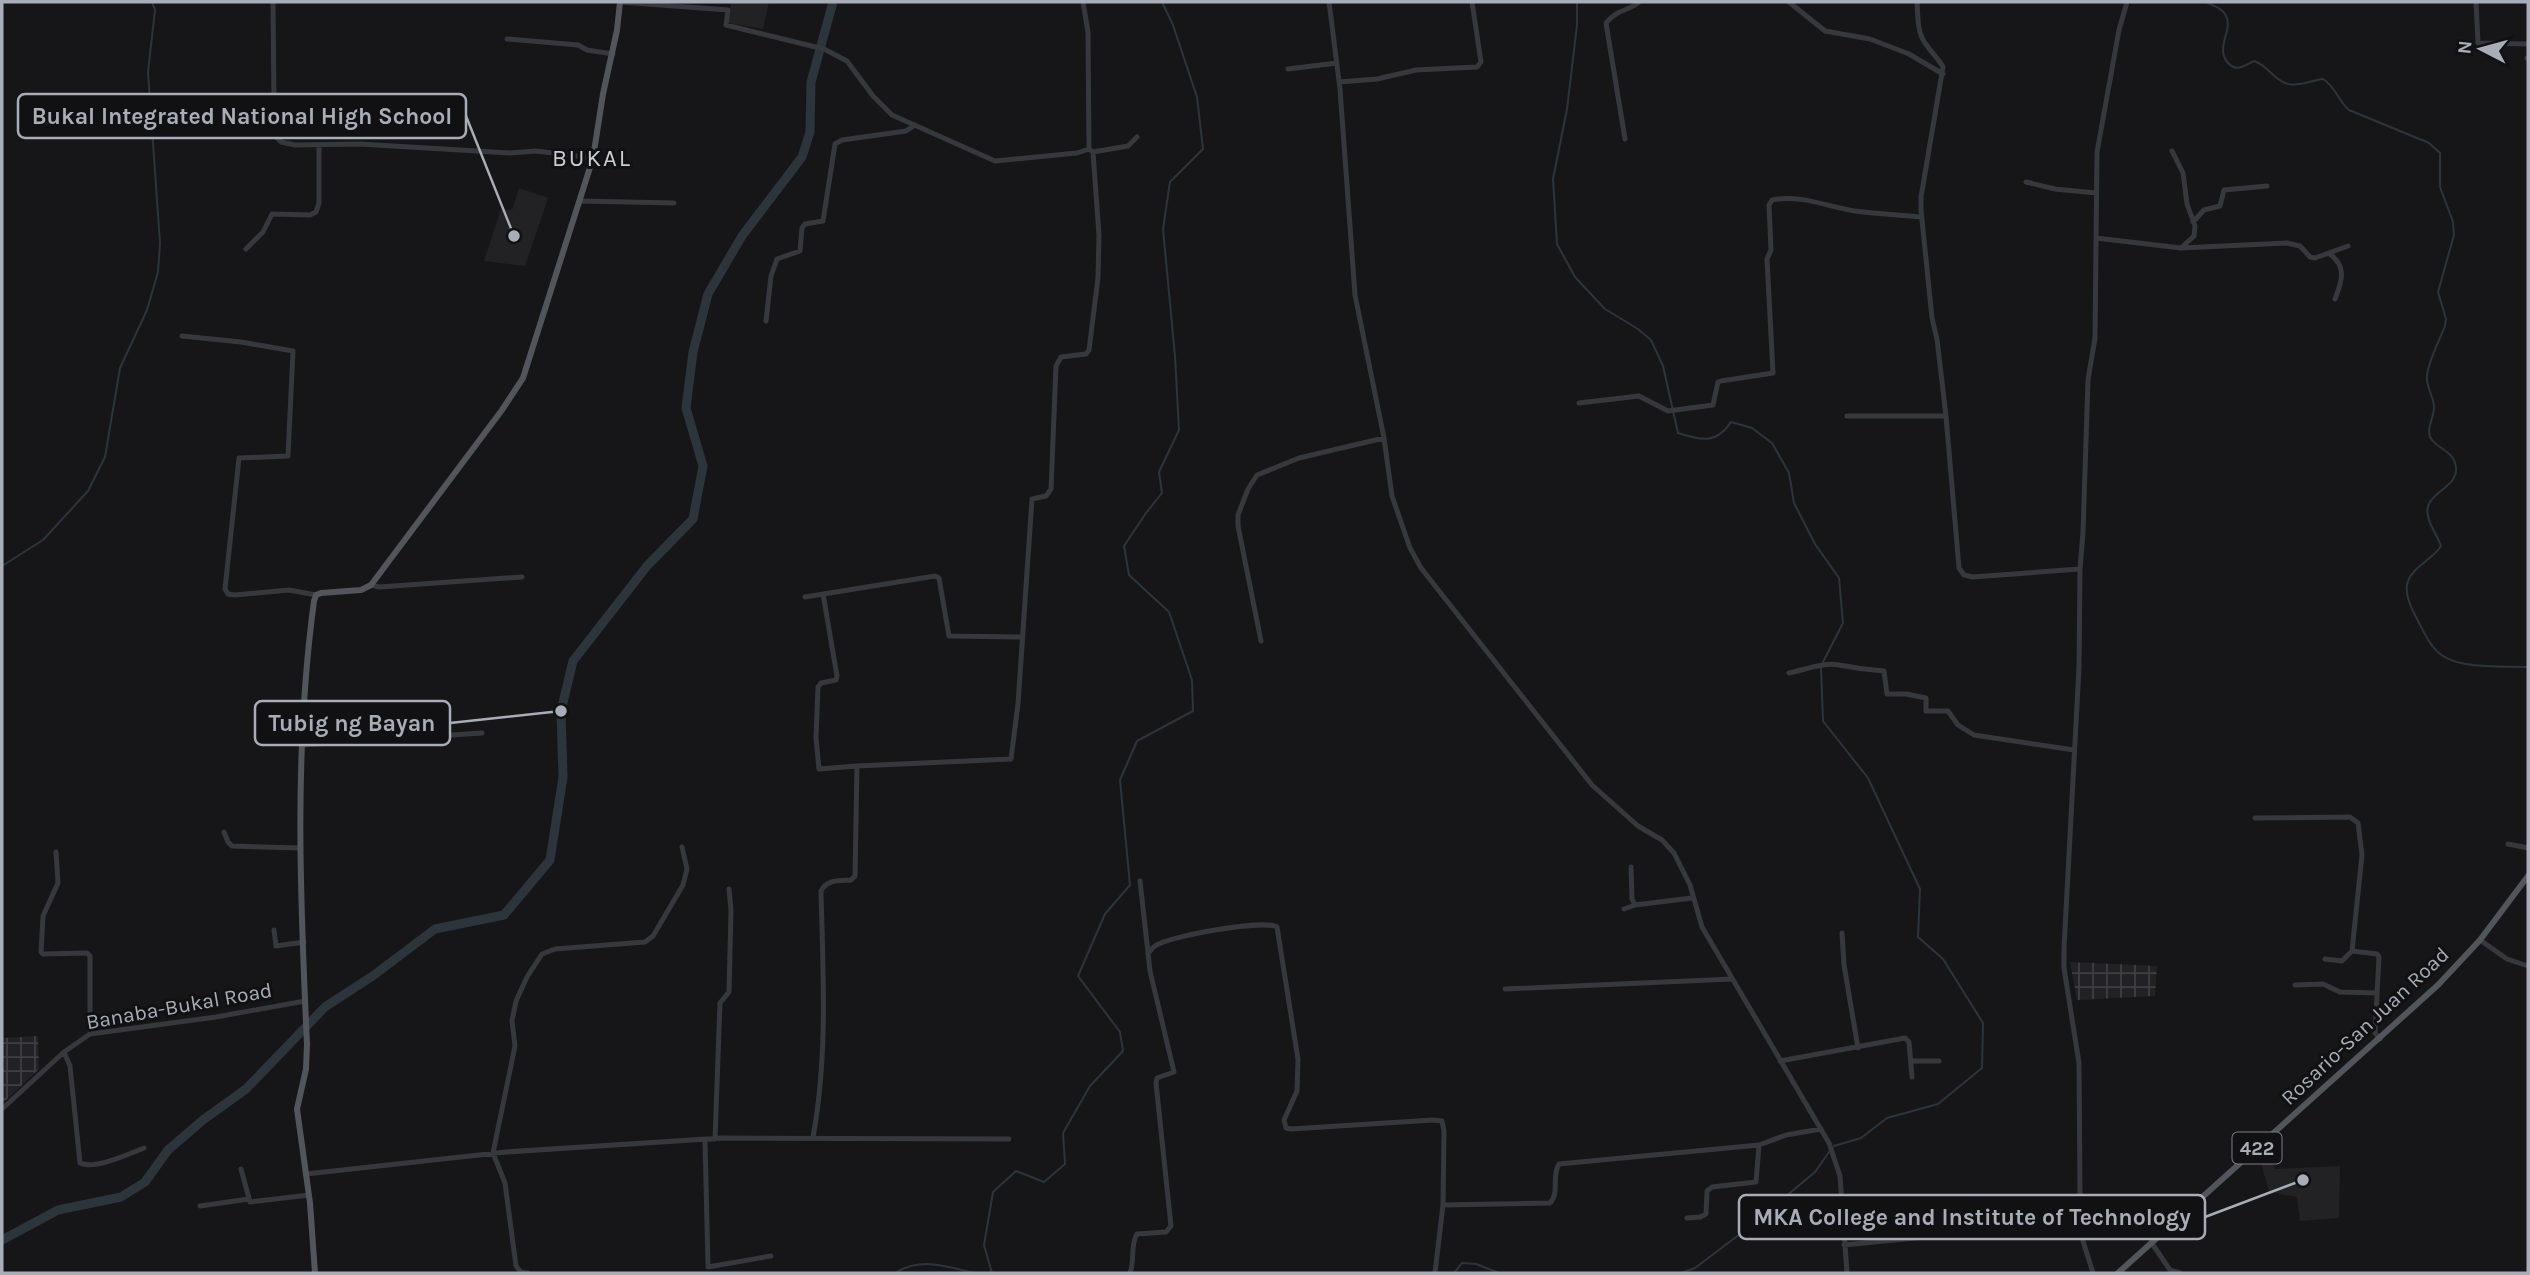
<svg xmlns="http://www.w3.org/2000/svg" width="2530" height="1275" viewBox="0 0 2530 1275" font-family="Karla,sans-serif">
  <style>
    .built { fill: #222225 }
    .industrial { fill: url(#industrial-grid) }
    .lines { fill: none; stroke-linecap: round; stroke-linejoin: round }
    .stream { stroke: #2c353c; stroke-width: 2 }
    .river { stroke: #2c353c; stroke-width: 9 }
    .minor { stroke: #37383d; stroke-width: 5 }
    .major { stroke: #53555c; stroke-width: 6 }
    .labels { text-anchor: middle; stroke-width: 6; stroke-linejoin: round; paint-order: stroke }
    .shield { fill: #111113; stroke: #7b7e86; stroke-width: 2 }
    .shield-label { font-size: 19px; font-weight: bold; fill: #a8adb8 }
    .street-label { font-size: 21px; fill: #a8adb8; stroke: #111113 }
    .quarter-label { font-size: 24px; letter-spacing: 2px; fill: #c9ccd4; stroke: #111113 }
    .leader { fill: none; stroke: #a8adb8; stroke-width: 2.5 }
    .callout-dot { fill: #a8adb8; stroke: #111113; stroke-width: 2.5 }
    .callout { fill: #111113; stroke: #a8adb8; stroke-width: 2.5 }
    .callout-label { font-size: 23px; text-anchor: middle; font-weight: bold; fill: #a8adb8 }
  </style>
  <defs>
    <pattern id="industrial-grid" width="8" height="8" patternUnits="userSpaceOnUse" patternTransform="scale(1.75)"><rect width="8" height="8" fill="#222225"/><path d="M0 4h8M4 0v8" fill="none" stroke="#3f3f43"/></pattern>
  </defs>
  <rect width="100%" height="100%" fill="#161618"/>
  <path class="built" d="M719,2H769L763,29L728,23L731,4Z
    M519,188L548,198L525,266L484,261L501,209L512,210Z
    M2269,1149L2275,1169L2340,1166L2339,1218L2300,1221L2297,1197L2269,1192L2259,1156Z"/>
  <path class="industrial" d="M2070,962L2157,966L2155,996L2077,1000Z
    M38,1036L39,1069L2,1104V1038Z"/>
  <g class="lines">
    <path class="stream" d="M1577,2V25L1567,109L1553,179L1557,244L1575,277L1605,309L1638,329L1651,340L1663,366L1678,433C1700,440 1716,445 1731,422L1752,428L1772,443L1789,473L1794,503L1815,544L1839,578L1843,623L1823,662
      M2206,2C2212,5 2222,8 2225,14C2235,29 2214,47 2228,63C2236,72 2245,66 2254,61C2268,65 2274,81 2288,84C2301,87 2311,80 2323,79C2335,86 2339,102 2349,110L2429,143L2440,153V187L2453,222L2454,235L2438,292L2446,319L2445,326C2440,339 2427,364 2427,377C2426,388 2435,398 2434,409C2433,419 2425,432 2432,440C2440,450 2455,452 2456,468C2458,489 2422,493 2428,516C2430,527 2438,536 2441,546C2432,560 2414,566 2408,581C2404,592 2411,608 2416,617C2423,630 2430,648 2443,656C2462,669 2506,666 2528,667
      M2,566L43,540L88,491L105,457L120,368L147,310L158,272L160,243L148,72L155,10L152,2
      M1821,667L1823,721L1868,778L1920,889L1918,937L1943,959L1983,1023L1982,1068L1938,1104L1887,1118L1861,1138L1834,1146
      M895,1273C921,1257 946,1266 974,1273
      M992,1273L984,1245L993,1192L1016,1171L1044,1182L1065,1164L1063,1133L1090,1086L1123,1051L1120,1032L1078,976L1105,914L1130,885L1120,780L1137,741L1193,711L1192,680L1169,612L1129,575L1124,546L1146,513L1162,493L1159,472L1179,430L1175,356L1163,229L1170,182L1203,149L1197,97L1173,25L1162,2
      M1454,1273L1462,1263L1476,1264L1499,1273
      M1681,1273L1695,1268L1748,1228L1815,1172L1829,1152"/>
    <path class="river" d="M2,1240L58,1210L121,1197L145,1182L168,1150L203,1120L246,1089L325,1007L374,975L435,929L504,915L550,860L563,777L561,711L573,661L647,566L693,519L703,466L686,408L693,352L708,294L742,236L802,157L810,132L811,82L833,2"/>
    <path class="minor" d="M273,2L274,104L271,127L274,135L281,142L295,145L360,144L510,153L536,151L593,158
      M620,2L728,10L726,25L824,49L847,61L873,96L892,115L995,161L1077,153L1089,149L1093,152L1099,235L1098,278L1089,350L1086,354L1061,357L1056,366L1051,489L1046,496L1032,499L1018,704L1011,759L857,766L855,876L851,880C840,881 827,879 821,891C823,973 828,1056 813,1137
      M1083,2L1088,32L1089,149
      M1329,2L1340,89L1355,295L1384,438L1392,496L1410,548L1421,568L1592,785L1638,826L1662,840L1674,853L1690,885L1702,927L1829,1143L1840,1176L1847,1273
      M1789,2L1825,31L1870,39L1909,54L1943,74
      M1917,2C1918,15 1917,32 1925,43C1931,52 1938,58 1943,67L1921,197V210L1932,318L1937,339L1946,416L1959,568L1964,575L1973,577L2080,569
      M2476,2L2478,43L2528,44
      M507,39L578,45L587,50L613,54
      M2527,58H2528
      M1288,69L1337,63
      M1339,82L1377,79L1416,70L1477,67L1481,62L1472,2
      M1625,139L1606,23C1618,8 1628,12 1639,2
      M2172,151L2183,173L2187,204L2195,226L2194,236L2181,248
      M1093,152L1128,146L1137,137
      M2026,182L2055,189L2096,193
      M580,201L674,203
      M2193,222L2204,210L2220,206L2224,190L2267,186
      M2096,238L2181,248L2287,243L2300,246L2310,257L2315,258L2348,246
      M246,249L263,232L272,214L310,215L316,212L319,203V146
      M2330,254C2347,267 2342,281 2335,299
      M766,321L771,276L777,259L800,251L802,228L805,224L823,221L835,144L842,140L906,131L915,125
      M182,336L241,342L293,351L288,456L239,458L225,589L228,594L235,595L289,590L316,595
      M1579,403L1639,396L1668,411L1713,405L1718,382L1721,381L1773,373L1767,259L1771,250L1769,205L1772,200C1800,194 1828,207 1855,211C1877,214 1900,215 1922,217
      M1847,416H1946
      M371,585L379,587L522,577
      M823,594L837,676L836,680L821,683L818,687L816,738L819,769L857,766
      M805,597L935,576L939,578L949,636L1023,637
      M1261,641L1238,526V515L1248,489L1257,475L1299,458L1384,438
      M1789,673C1804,670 1824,662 1839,665C1854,668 1869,670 1884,671L1887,694H1906L1926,698V711H1948L1958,725L1974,735L2074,750
      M302,745L482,733
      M2255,818L2350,817L2358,823L2362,855L2352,951
      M224,832L228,842L232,846L300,848
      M2508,844L2528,848
      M56,852L58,883L43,916L41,952L43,954L87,953L90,956V1034
      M1631,867L1632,899L1635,905
      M1624,909L1635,905L1692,898
      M274,930L276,946L304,942
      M1842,933L1844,965L1858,1048
      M2480,940L2507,959L2528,966
      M1148,954C1150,951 1152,948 1155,946C1169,936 1265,919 1277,927L1298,1059L1297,1091L1284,1120L1286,1128L1291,1129L1433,1120L1442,1121L1444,1131L1443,1205L1435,1273
      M2325,959L2342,961L2352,951L2377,954L2379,957L2375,1033L2380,1039
      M2295,985L2323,984L2340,992L2377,993
      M1505,989L1732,979
      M64,1052L70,1066L80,1163C94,1170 129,1154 144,1148
      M1780,1061L1905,1038L1909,1042L1912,1077
      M1911,1061H1939
      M2,1109L64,1052L90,1034L216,1017L305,1001
      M715,1139L720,1003L729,992L731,910L729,889
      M705,1140L708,1267L771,1256
      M241,1169L250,1202L309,1195
      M306,1174L506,1152L722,1138L1009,1139
      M1443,1205L1550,1203C1560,1193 1551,1176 1559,1164L1759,1145L1786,1135L1821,1129
      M200,1206L249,1199
      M1687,1218L1700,1217L1706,1214L1707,1191L1712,1187L1756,1182L1759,1145
      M2151,1242L2170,1270L2180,1273
      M1844,1245L1965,1233
      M528,1273L521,1272L516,1266L505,1183L493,1153L515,1046L512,1021L516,1001L527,977L542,954L555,949L645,942L653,936L683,885L687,869L682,847
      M1130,1273C1135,1261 1130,1245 1137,1234L1166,1232L1171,1226L1156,1083L1157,1078L1174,1072L1150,971L1140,881
      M2093,1273L2083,1241L2080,1192L2079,1063L2064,968V948L2079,668L2080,569L2083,532L2088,380L2095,338L2097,152L2119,30L2127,2"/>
    <path class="major" d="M315,1273L310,1203L297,1109L306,1069L307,1044C300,896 294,748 314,601L316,595L321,593L361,590L371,585L502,410L523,378L593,158L603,94L617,30L620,2
      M2118,1273L2438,985L2480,940L2528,876"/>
  </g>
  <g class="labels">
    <rect class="shield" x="2232.5" y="1132.5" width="49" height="31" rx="5"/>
    <g class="shield-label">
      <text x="2257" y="1155">422</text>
    </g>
    <g class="street-label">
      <text transform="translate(179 1006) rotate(-10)" y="7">Banaba-Bukal Road</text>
      <text transform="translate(2365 1026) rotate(-43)" y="7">Rosario-San Juan Road</text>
    </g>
    <g class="quarter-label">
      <text x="592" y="166">BUKAL</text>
    </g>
  </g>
  <path class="leader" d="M514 236L466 116M561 711L450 723M2303 1180L2205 1217"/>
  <g class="callout-dot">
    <circle cx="514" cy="236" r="7"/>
    <circle cx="561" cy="711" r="7"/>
    <circle cx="2303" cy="1180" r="7"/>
  </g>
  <g class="callout">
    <rect x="18" y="94" width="448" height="44" rx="7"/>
    <rect x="255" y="701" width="195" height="44" rx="7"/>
    <rect x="1739" y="1195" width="466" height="44" rx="7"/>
  </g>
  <g class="callout-label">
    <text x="242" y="124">Bukal Integrated National High School</text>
    <text x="352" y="731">Tubig ng Bayan</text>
    <text x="1972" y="1225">MKA College and Institute of Technology</text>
  </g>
  <rect width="2530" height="1275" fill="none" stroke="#a8adb8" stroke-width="7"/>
  <g transform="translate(2481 49) rotate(276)" stroke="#111113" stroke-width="5" paint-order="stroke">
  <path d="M0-5L12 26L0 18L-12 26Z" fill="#a8adb8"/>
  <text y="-10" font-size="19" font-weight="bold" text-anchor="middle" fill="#a8adb8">N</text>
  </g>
</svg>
